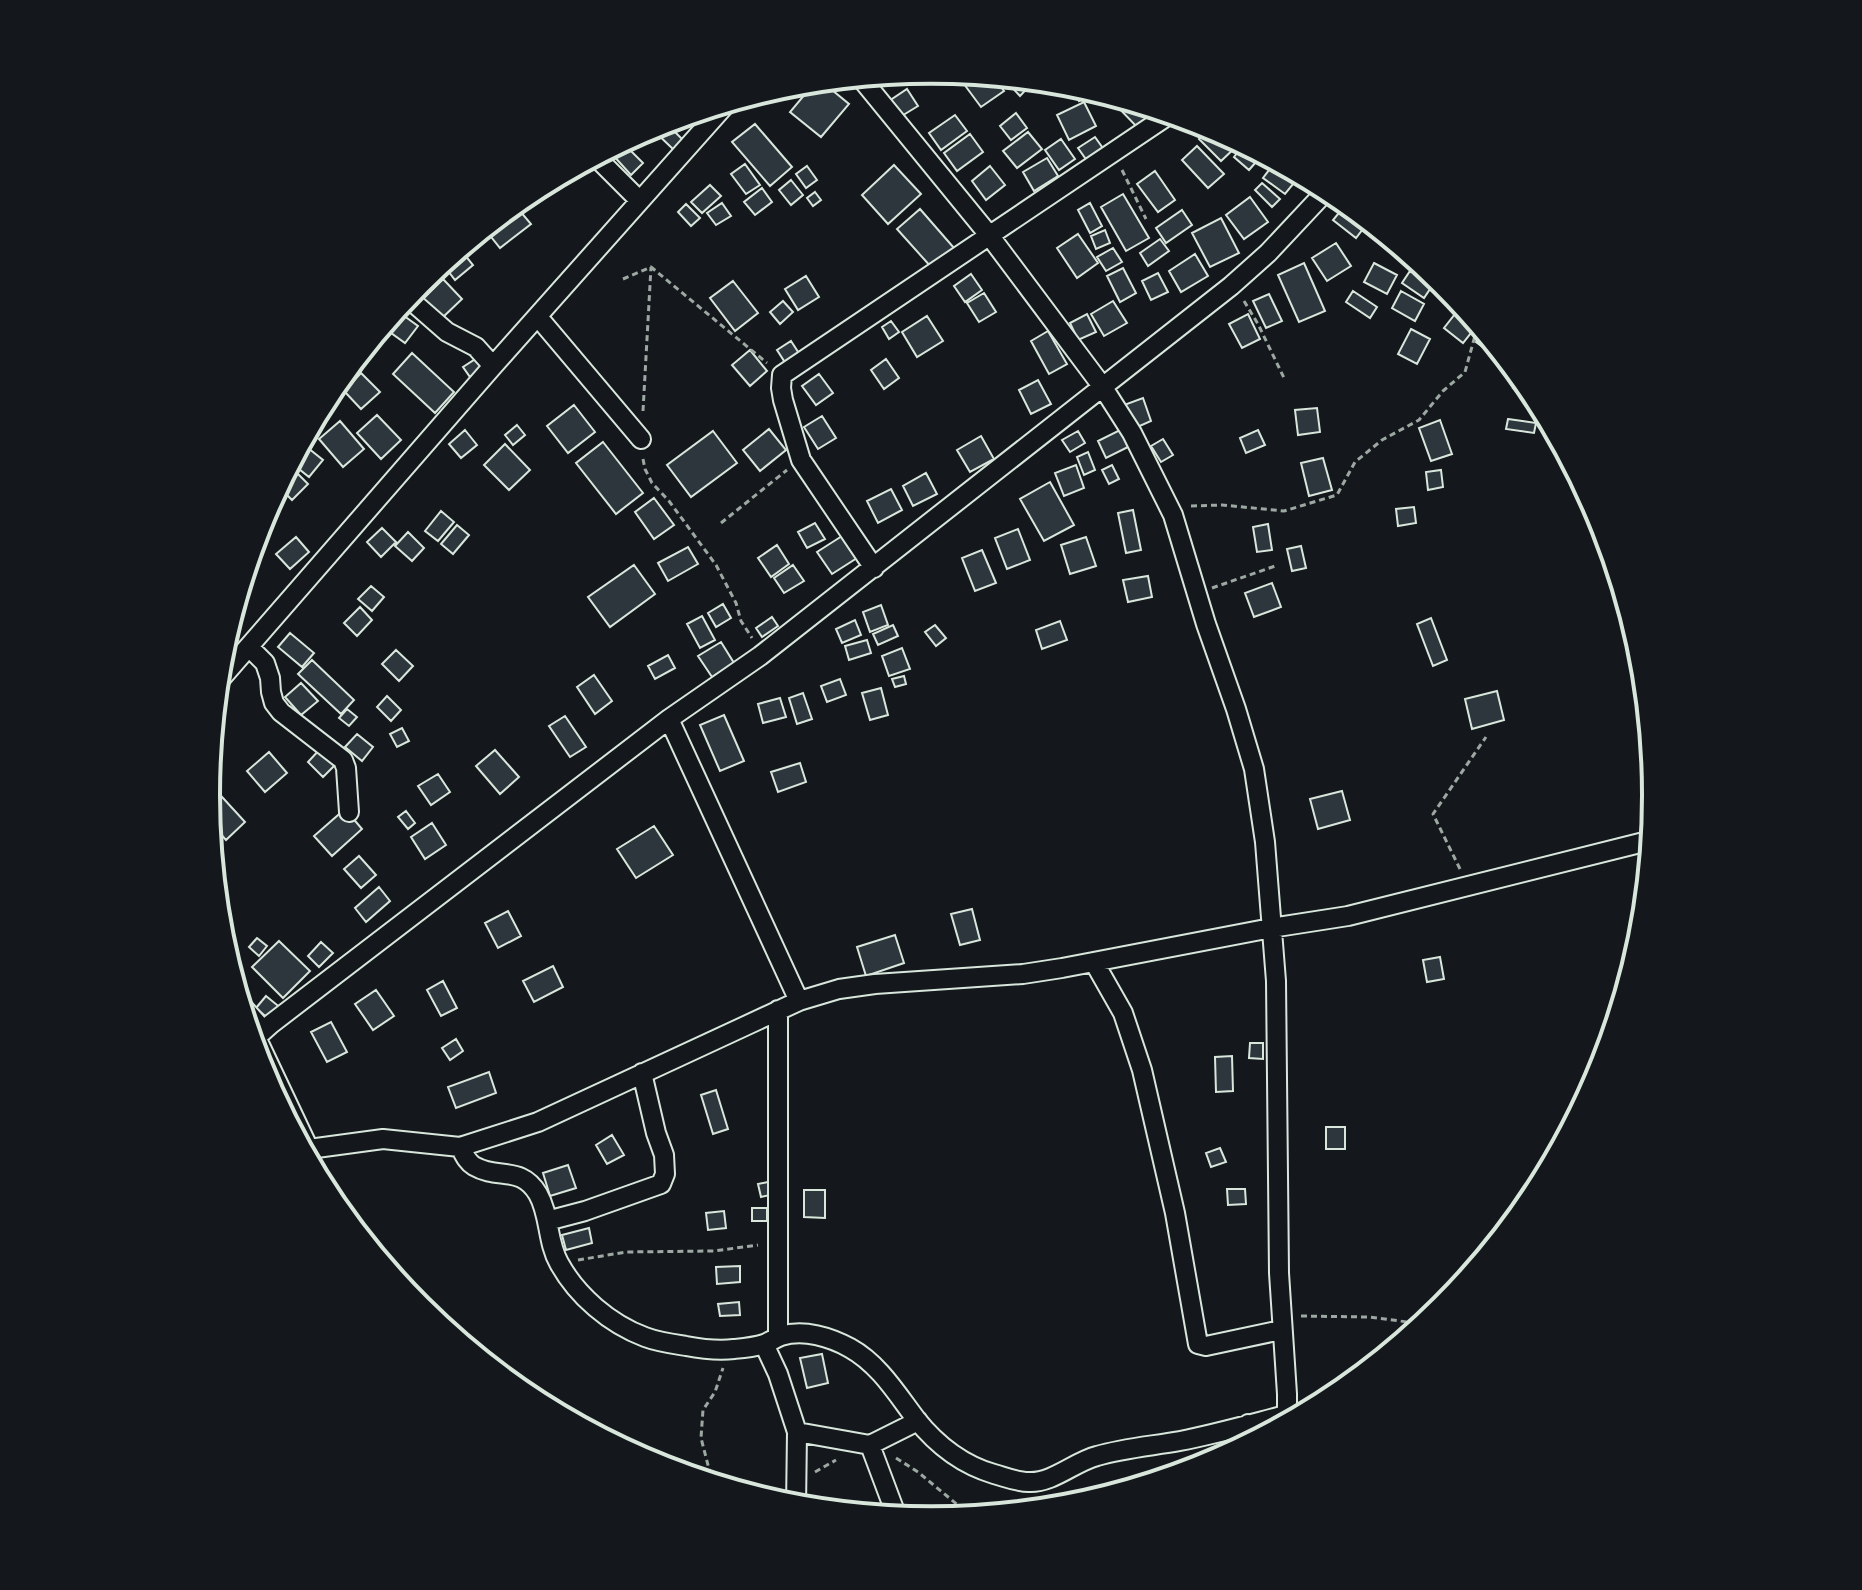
<svg xmlns="http://www.w3.org/2000/svg" width="1862" height="1590" viewBox="0 0 1862 1590" font-family="'Asap Condensed',sans-serif">
  <style>
    .building { fill: #2c363c; stroke: #d8e6dc; stroke-width: 2 }
    .lines { fill: none; stroke-linecap: round; stroke-linejoin: round }
    .street-casing { stroke: #d8e6dc; stroke-width: 22 }
    .path { stroke: #9da8a2; stroke-width: 3; stroke-dasharray: 6 4; stroke-linecap: butt }
    .street { stroke: #14181c; stroke-width: 18 }
    .rim { fill: none; stroke: #d8e6dc; stroke-width: 4 }
  </style>
  <rect width="100%" height="100%" fill="#14181c"/>
  <path class="building" d="M955,72L993,76L1004,91L981,107Z
    M1002,77L1035,80L1020,96Z
    M816,81H821L849,104L821,137L790,112Z
    M1067,83L1073,84L1094,91L1079,101Z
    M907,89L918,106L900,117L889,101Z
    M1113,96L1157,110L1137,127L1110,99Z
    M1084,102L1096,126L1069,140L1057,115Z
    M1016,113L1027,128L1011,140L1000,126Z
    M955,115L967,131L941,150L929,133Z
    M665,122L684,141L675,151L650,127Z
    M755,124L792,167L770,186L732,142Z
    M1211,127L1229,136L1238,145L1221,161L1199,139Z
    M1028,132L1042,149L1017,168L1003,151Z
    M970,134L983,152L957,171L944,153Z
    M1095,137L1107,154L1090,165L1078,148Z
    M1061,139L1075,159L1059,170L1045,150Z
    M622,142L643,163L631,175L611,153Z
    M1244,144L1263,154L1249,170L1234,157Z
    M1197,146L1224,174L1208,188L1182,160Z
    M1047,158L1058,176L1034,191L1023,172Z
    M1275,162L1298,178L1285,194L1263,178Z
    M745,164L760,185L746,194L731,174Z
    M894,165L921,194L888,224L862,195Z
    M807,166L817,180L806,188L796,174Z
    M990,166L1005,185L986,200L972,181Z
    M1155,171L1175,200L1158,212L1137,184Z
    M791,180L803,195L791,205L779,190Z
    M1262,183L1280,199L1272,207L1255,190Z
    M710,185L721,196L702,213L691,202Z
    M762,188L772,202L755,215L744,202Z
    M815,192L821,200L813,206L807,198Z
    M1123,194L1149,238L1126,251L1101,207Z
    M1250,197L1268,222L1244,239L1226,215Z
    M722,203L731,216L716,225L707,213Z
    M1090,203L1102,226L1090,233L1078,210Z
    M1347,203L1369,221L1356,238L1333,220Z
    M514,204L531,224L500,248L484,228Z
    M686,204L700,218L691,226L678,212Z
    M920,209L954,248L932,268L897,229Z
    M1182,210L1192,225L1166,243L1156,228Z
    M1221,218L1239,253L1210,267L1192,233Z
    M1105,230L1110,243L1096,249L1091,236Z
    M1078,234L1098,263L1077,278L1057,248Z
    M1160,239L1169,251L1148,266L1140,253Z
    M1336,243L1351,266L1327,281L1312,258Z
    M1113,248L1122,262L1106,271L1097,257Z
    M460,249L473,265L455,280L442,263Z
    M1195,254L1208,276L1181,292L1169,271Z
    M1304,263L1325,311L1299,322L1278,275Z
    M1374,263L1397,275L1387,294L1364,282Z
    M1123,268L1136,293L1120,302L1107,276Z
    M1410,271L1432,286L1424,298L1402,283Z
    M1158,273L1168,292L1151,300L1142,281Z
    M971,274L982,290L965,302L954,286Z
    M806,276L819,297L798,310L785,289Z
    M443,279L462,299L442,318L423,299Z
    M733,281L758,313L735,331L710,298Z
    M1353,291L1377,307L1370,318L1346,302Z
    M1401,291L1424,304L1415,321L1392,308Z
    M984,293L996,312L979,322L967,303Z
    M1269,294L1282,321L1266,328L1253,301Z
    M783,301L793,312L780,324L770,312Z
    M1113,301L1127,323L1104,336L1091,314Z
    M1462,305L1478,324L1463,343L1444,328Z
    M400,313L418,326L405,343L387,330Z
    M1087,314L1096,332L1078,340L1070,323Z
    M1248,314L1260,339L1242,348L1229,324Z
    M927,316L943,341L917,357L902,332Z
    M891,321L899,332L889,339L882,327Z
    M380,329L385,335L370,348L367,345Z
    M1411,329L1430,339L1417,364L1398,354Z
    M1048,331L1067,364L1049,374L1031,341Z
    M1484,331L1503,355L1500,360L1476,342Z
    M791,341L802,358L788,367L777,350Z
    M750,350L767,371L750,386L732,365Z
    M412,353L454,392L435,413L393,374Z
    M477,358L483,368L470,377L463,367Z
    M886,359L899,378L884,389L871,370Z
    M361,373L380,392L361,409L344,391Z
    M819,374L833,393L816,405L802,386Z
    M1521,377L1534,393L1543,409L1513,388Z
    M1038,380L1051,404L1031,414L1019,390Z
    M1143,398L1151,421L1133,429L1124,405Z
    M574,405L595,432L568,453L547,426Z
    M1317,408L1320,432L1298,435L1295,410Z
    M377,415L401,440L381,459L357,433Z
    M822,416L836,438L818,449L804,427Z
    M1508,419L1536,423L1534,433L1506,429Z
    M1440,420L1452,454L1431,461L1419,428Z
    M340,421L364,449L343,467L319,439Z
    M517,425L525,435L513,445L505,435Z
    M769,429L786,450L760,471L743,450Z
    M465,430L477,445L461,458L449,444Z
    M1120,430L1128,447L1106,458L1098,441Z
    M1258,430L1265,445L1246,453L1240,438Z
    M713,431L737,463L691,497L667,465Z
    M1078,431L1085,443L1070,452L1062,440Z
    M305,436L311,444L295,458L294,457Z
    M981,436L994,459L970,472L957,450Z
    M1163,439L1173,455L1161,462L1151,446Z
    M603,442L643,493L616,514L576,463Z
    M505,444L530,470L509,490L484,465Z
    M308,448L323,460L309,477L294,465Z
    M1088,452L1095,470L1084,475L1077,457Z
    M1323,458L1332,490L1309,496L1301,463Z
    M289,465L308,484L292,500L278,486Z
    M1076,465L1084,488L1064,496L1055,473Z
    M1112,465L1119,479L1109,484L1102,470Z
    M1441,470L1443,487L1428,490L1426,472Z
    M926,473L937,494L913,506L903,486Z
    M1050,482L1074,525L1044,541L1020,499Z
    M891,489L902,510L878,523L867,501Z
    M654,498L674,525L654,539L635,512Z
    M1414,507L1416,523L1398,526L1396,509Z
    M1133,510L1141,550L1126,553L1118,513Z
    M441,511L454,522L438,541L425,531Z
    M815,523L825,539L807,548L798,532Z
    M1268,524L1272,550L1257,552L1253,527Z
    M457,525L469,535L453,554L441,544Z
    M382,528L396,542L381,557L367,542Z
    M1018,529L1030,560L1007,569L995,538Z
    M408,532L424,548L412,561L395,546Z
    M842,536L857,558L832,574L817,552Z
    M296,537L309,552L290,569L276,554Z
    M1086,537L1096,566L1070,574L1061,545Z
    M777,545L789,564L771,577L758,558Z
    M1301,546L1306,568L1292,571L1287,549Z
    M688,547L698,564L668,581L658,563Z
    M982,550L996,583L975,591L962,558Z
    M634,565L655,594L610,627L588,597Z
    M793,565L804,581L784,593L774,578Z
    M1148,576L1152,597L1128,602L1123,580Z
    M1272,583L1281,607L1254,617L1245,593Z
    M371,586L384,597L372,611L358,599Z
    M723,604L731,618L716,627L708,613Z
    M881,605L888,625L870,632L863,612Z
    M360,607L372,620L357,636L344,623Z
    M702,616L715,640L700,648L687,624Z
    M772,617L778,626L762,637L756,628Z
    M1431,618L1447,660L1433,666L1417,624Z
    M855,620L861,635L842,643L836,629Z
    M1060,621L1067,640L1042,649L1036,630Z
    M893,625L898,636L878,645L873,634Z
    M935,625L946,638L936,646L925,632Z
    M290,633L314,653L302,667L278,647Z
    M867,640L871,653L849,660L845,646Z
    M721,642L734,663L712,677L698,656Z
    M902,648L910,669L889,676L882,656Z
    M396,650L413,666L399,681L382,664Z
    M668,655L675,668L655,679L648,666Z
    M312,660L354,700L341,714L298,674Z
    M594,675L612,701L595,714L577,687Z
    M904,676L906,684L895,687L892,679Z
    M840,679L846,695L827,702L821,686Z
    M301,683L318,701L301,715L285,697Z
    M881,688L888,715L870,720L862,693Z
    M1497,691L1504,720L1472,729L1465,699Z
    M803,693L812,719L797,724L789,698Z
    M387,696L401,710L391,721L377,707Z
    M780,698L786,717L763,723L758,704Z
    M347,709L357,717L349,726L339,718Z
    M724,715L744,761L720,771L700,725Z
    M565,716L586,747L570,757L549,726Z
    M402,728L409,741L397,747L390,734Z
    M357,734L373,747L362,761L345,747Z
    M321,748L337,763L323,777L308,762Z
    M495,750L519,777L500,794L476,766Z
    M269,752L287,773L265,792L247,771Z
    M800,763L806,782L778,792L771,772Z
    M438,774L450,792L431,805L418,786Z
    M212,786L245,822L226,840L209,821L206,792Z
    M1342,791L1350,820L1318,829L1310,799Z
    M345,809L362,829L332,856L314,836Z
    M406,811L415,823L408,829L398,817Z
    M432,823L446,845L425,859L411,837Z
    M654,826L673,855L636,878L617,849Z
    M359,856L376,875L361,888L344,869Z
    M379,887L390,901L366,922L355,908Z
    M972,909L980,940L960,945L951,914Z
    M508,911L521,936L498,948L485,923Z
    M895,935L904,963L866,976L857,947Z
    M257,938L267,946L259,956L249,947Z
    M279,941L310,971L283,998L252,967Z
    M321,942L333,953L319,967L308,956Z
    M1440,957L1444,979L1427,982L1423,960Z
    M553,966L563,987L534,1002L523,981Z
    M443,981L457,1008L441,1016L427,990Z
    M376,990L394,1016L373,1030L355,1004Z
    M266,996L282,1009L271,1021L256,1008Z
    M331,1022L347,1052L327,1062L311,1032Z
    M456,1039L463,1051L450,1060L442,1048Z
    M1250,1043H1263V1059L1249,1058Z
    M1232,1056L1233,1091L1216,1092L1215,1057Z
    M489,1072L496,1093L456,1108L448,1087Z
    M716,1090L728,1129L713,1134L701,1095Z
    M1326,1127H1345V1149H1326Z
    M612,1135L624,1155L607,1164L596,1145Z
    M1220,1148L1226,1162L1211,1167L1206,1153Z
    M568,1165L576,1188L550,1196L543,1173Z
    M768,1182L770,1195L761,1197L758,1184Z
    M1227,1189H1245L1246,1204L1228,1205Z
    M804,1190H825V1218L804,1217Z
    M752,1208H767V1221H752Z
    M724,1211L726,1228L708,1230L706,1213Z
    M589,1228L592,1243L566,1250L562,1235Z
    M740,1266V1282L717,1284L716,1267Z
    M739,1302L740,1315L720,1316L718,1304Z
    M822,1354L828,1383L807,1388L800,1358Z"/>
  <g class="lines">
    <defs>
      <path id="street" d="M860,77L989,235L1102,386L1132,433L1173,515L1206,624L1236,709L1254,769L1265,842L1276,981L1279,1273L1287,1394V1423
        M595,156L639,200
        M407,297L447,332L476,347L493,366
        M538,317L641,439
        M874,568L801,460L783,400L781,388L782,375L1170,114
        M249,647L265,663L270,678L271,692L274,703L281,712L343,760L346,768L349,812
        M217,683L493,366L727,103
        M669,719L799,1001
        M1094,962L1123,1013L1142,1070L1175,1213L1198,1344L1206,1346L1281,1330
        M240,1004L263,1030
        M778,1010V1337
        M256,1037L309,1149V1158
        M252,1041L271,1024L669,719L760,656L1231,286L1268,253L1328,189
        M460,1147C464,1154 467,1162 474,1166C498,1180 521,1165 538,1194C550,1215 547,1242 559,1263C577,1296 610,1324 645,1337C658,1342 673,1344 686,1346C702,1349 718,1351 734,1349C744,1348 755,1347 764,1344C770,1342 775,1338 781,1336C804,1329 830,1337 850,1348C879,1364 897,1394 916,1419C936,1444 963,1465 994,1474C1005,1477 1017,1482 1029,1482C1053,1483 1074,1462 1097,1456C1124,1448 1152,1446 1180,1441C1216,1434 1251,1424 1286,1415
        M309,1149L383,1139L460,1147L538,1122L799,1001L839,989L875,984L1023,974L1062,968L1271,928L1348,916L1652,840
        M547,1221L585,1211L661,1184L665,1174L664,1155L656,1133L642,1073
        M764,1344L778,1374L797,1432L796,1507
        M797,1432L870,1445L918,1421
        M870,1445L897,1517
        M1238,1449L1248,1424"/>
    </defs>
    <use href="#street" class="street-casing"/>
    <path class="path" d="M1122,170L1146,219
      M623,279L651,267L767,363
      M1244,301L1258,324L1285,380
      M643,411L651,267
      M643,459L645,469L652,483L669,501L716,565L736,603L741,621L752,638
      M1191,506L1222,505L1284,511L1337,495L1355,462L1382,440L1419,420L1443,391L1465,372L1476,332L1480,327
      M721,523L787,470
      M1212,588L1278,565
      M1460,869L1433,814L1486,737
      M578,1260L626,1252L714,1251L758,1245
      M1301,1316L1369,1317L1423,1324
      M896,1458L918,1472L971,1516
      M815,1472L836,1460
      M716,1484L709,1469L701,1438L703,1410L715,1392L723,1368"/>
    <use href="#street" class="street"/>
  </g>
  <path d="M0 0H1862V1590H0ZM220 795a711 711 0 1 1 1422 0a711 711 0 1 1-1422 0Z" fill="#14181c" fill-rule="evenodd"/>
  <path class="rim" d="M220 795a711 711 0 1 1 1422 0a711 711 0 1 1-1422 0Z"/>
</svg>
